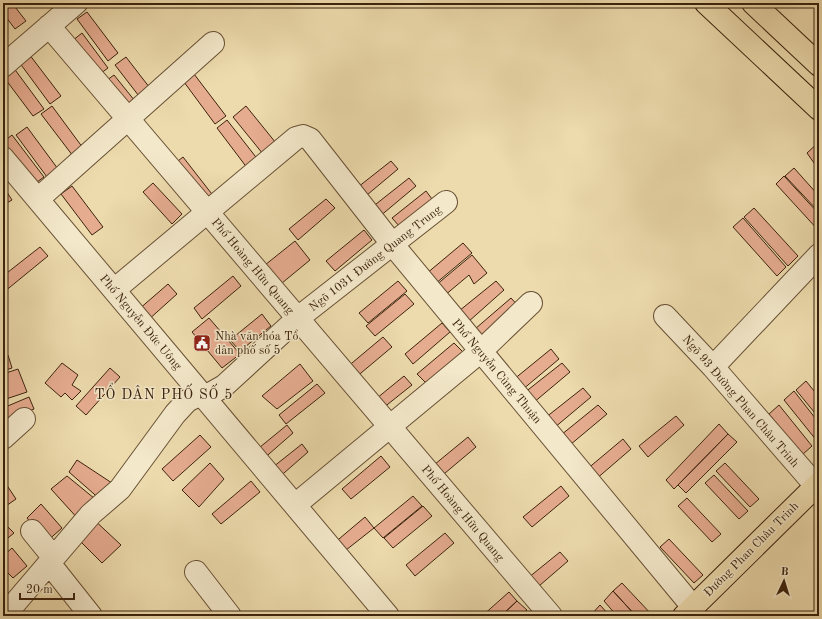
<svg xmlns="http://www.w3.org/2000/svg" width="822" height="619" viewBox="0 0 822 619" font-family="'Old Standard TT',serif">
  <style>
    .building { fill: #e6ac90; stroke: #3c230d }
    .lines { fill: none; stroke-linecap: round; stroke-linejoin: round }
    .minor-casing { stroke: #685135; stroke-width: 24 }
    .major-casing { stroke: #3c230d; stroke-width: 24 }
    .minor { stroke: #f3e8ca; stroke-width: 22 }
    .major { stroke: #eddbad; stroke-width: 22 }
    .labels { text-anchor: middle; stroke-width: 3; stroke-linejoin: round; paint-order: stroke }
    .street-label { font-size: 12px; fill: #3c230d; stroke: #f3e8ca }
    .poi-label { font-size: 12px; fill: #3c230d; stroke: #f3e8ca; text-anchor: start }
    .quarter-label { font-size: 14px; letter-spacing: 1px; fill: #3c230d; stroke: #f3e8ca }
  </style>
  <rect width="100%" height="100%" fill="#eddbad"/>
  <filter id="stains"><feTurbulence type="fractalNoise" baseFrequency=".005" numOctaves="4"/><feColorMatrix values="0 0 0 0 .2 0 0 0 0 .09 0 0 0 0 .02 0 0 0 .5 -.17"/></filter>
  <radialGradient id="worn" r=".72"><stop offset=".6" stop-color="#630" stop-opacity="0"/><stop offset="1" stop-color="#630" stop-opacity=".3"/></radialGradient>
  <path class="building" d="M3,3H12L26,21L15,29L3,13Z
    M87,12L118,53L108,61L77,19Z
    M82,33L108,68L97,76L72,41Z
    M29,54L61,96L50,104L19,62Z
    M126,57L153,92L142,100L115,65Z
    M13,67L44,109L33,116L3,76Z
    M194,74L226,116L215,124L184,82Z
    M114,75L139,106L128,114L103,83Z
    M52,106L83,148L73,156L41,114Z
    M246,106L276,143L263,154L233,117Z
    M227,120L259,161L248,169L217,128Z
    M3,127L8,134L3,138Z
    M27,127L58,169L47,177L16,135Z
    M12,135L44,177L33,185L3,145V142Z
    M819,142V170L807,153Z
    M183,157L215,198L204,206L173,165Z
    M391,161L398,169L361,200L353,191Z
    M794,168L819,196V212L785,176Z
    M784,176L819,214V231L776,184Z
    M409,178L416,186L379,217L371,208Z
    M153,183L182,214L172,224L143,192Z
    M3,186L12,200L3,205Z
    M72,186L103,227L92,235L61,194Z
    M426,191L432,199L400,227L392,218Z
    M326,199L335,208L298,240L289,229Z
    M754,208L798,256L788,266L744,217Z
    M743,218L786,267L777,276L733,227Z
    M364,230L372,240L335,271L326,261Z
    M295,241L310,260L276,288L260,269Z
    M463,243L472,253L435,284L426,274Z
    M40,247L48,256L4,292L3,276Z
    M472,255L487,273L474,284L469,275L444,296L435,286Z
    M233,276L241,286L202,319L194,308Z
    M398,281L407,291L368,323L359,313Z
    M496,281L504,290L468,322L459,311Z
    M168,284L177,294L147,321L138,310Z
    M405,294L414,304L375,336L366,326Z
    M511,298L520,308L483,339L475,329Z
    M262,314L271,326L240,351L230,340Z
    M209,318L240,354L222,368L192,332Z
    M442,323L450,332L413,364L405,354Z
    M383,337L392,347L355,378L346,368Z
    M454,343L463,352L426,383L417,374Z
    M551,349L559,359L522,390L513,380Z
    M8,355L12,368L3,371V356Z
    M62,363L78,375L72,385L81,391L72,400L65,393L61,397L45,383Z
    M562,363L570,372L533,403L524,393Z
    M300,364L313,381L277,409L262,396Z
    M110,368L120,377L86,415L76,406Z
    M18,369L27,392L3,400V374Z
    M404,376L412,385L378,412L371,403Z
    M806,381L819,397V418L796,390Z
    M317,384L325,393L286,424L279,415Z
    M583,388L591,397L554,428L545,418Z
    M794,391L819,423V439L817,441L784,400Z
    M29,397L34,409L3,422V408Z
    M598,405L607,414L570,445L561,435Z
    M779,405L812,446L802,455L769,414Z
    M676,416L684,425L648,457L639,446Z
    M719,424L728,434L674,489L666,480Z
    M287,425L293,433L261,461L254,452Z
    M728,434L737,442L686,493L678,485Z
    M200,435L211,447L173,481L162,469Z
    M468,437L476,447L438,479L429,469Z
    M623,439L631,449L595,480L586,470Z
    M302,444L308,452L276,480L268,471Z
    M381,456L390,467L351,499L342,489Z
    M77,460L115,485L102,501L69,472Z
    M210,463L224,479L199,507L182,490Z
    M725,463L759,499L750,507L716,471Z
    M714,475L748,511L739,519L705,483Z
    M67,476L100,503L80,521L51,489Z
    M4,481L16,499L3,508V482Z
    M251,481L260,492L221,524L212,514Z
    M561,486L569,496L532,527L523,517Z
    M413,496L422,506L383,538L374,528Z
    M687,498L721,534L712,542L678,506Z
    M41,504L62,528L46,542L27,518Z
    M423,506L432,516L393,548L384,538Z
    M90,516L121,545L102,563L74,535Z
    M365,517L374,528L341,554L333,544Z
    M3,522L14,533L3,542Z
    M445,533L454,543L415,576L406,565Z
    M669,539L703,575L694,583L660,547Z
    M12,548L27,566L13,578L3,568V556Z
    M560,552L568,561L532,592L523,582Z
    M622,583L653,616H636L613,591Z
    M613,591L636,616H617L604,601Z
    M509,592L517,601L501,616H482Z
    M517,601L527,610L520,616H501Z
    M600,605L610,616H590Z"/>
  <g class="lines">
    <defs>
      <path id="minor" d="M49,26L551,616
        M3,66L76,3
        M3,158L388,616
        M38,199L213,43
        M114,290L296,138L303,136L310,139L393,245L693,607
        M665,316L713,367L816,486
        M713,367L819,255
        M3,438L24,419
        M295,505L481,351L531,303
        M32,531L54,558
        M49,563L91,616
        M196,572L230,616
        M4,616L91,514L120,489L175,414L187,401L195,397L210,394L224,386L298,318L446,202"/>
      <path id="major" d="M706,3L819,109
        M753,3L819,65
        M684,616L819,483"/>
    </defs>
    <use href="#minor" class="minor-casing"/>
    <use href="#major" class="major-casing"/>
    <use href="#minor" class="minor"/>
    <use href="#major" class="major"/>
  </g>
  <defs>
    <symbol id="civic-square" viewBox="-11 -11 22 22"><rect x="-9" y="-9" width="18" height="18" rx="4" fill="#8f2418" stroke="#f3e8ca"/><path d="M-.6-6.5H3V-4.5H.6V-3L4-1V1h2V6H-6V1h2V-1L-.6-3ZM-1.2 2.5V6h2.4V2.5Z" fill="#fff"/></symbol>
  </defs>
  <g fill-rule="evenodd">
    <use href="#civic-square" x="192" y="333" width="20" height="20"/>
  </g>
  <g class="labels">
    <g class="street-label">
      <text transform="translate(375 258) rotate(-38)" y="4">Ngõ 1031 Đường Quang Trung</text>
      <text transform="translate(253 266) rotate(50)" y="4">Phố Hoàng Hữu Quang</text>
      <text transform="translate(141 322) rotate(50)" y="4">Phố Nguyễn Đức Uông</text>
      <text transform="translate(497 371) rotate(50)" y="4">Phố Nguyễn Củng Thuận</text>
      <text transform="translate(741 401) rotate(49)" y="4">Ngõ 93 Đường Phan Châu Trinh</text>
      <text transform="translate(463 513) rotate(50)" y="4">Phố Hoàng Hữu Quang</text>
      <text transform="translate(751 549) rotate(-45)" y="4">Đường Phan Châu Trinh</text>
    </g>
    <g class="poi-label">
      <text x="215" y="340">Nhà văn hóa Tổ<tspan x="215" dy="14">dân phố số 5</tspan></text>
    </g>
    <g class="quarter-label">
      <text x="164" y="399">TỔ DÂN PHỐ SỐ 5</text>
    </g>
  </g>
  <rect width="822" height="619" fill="none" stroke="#eddbad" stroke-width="16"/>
  <rect x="4" y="4" width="814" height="611" fill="none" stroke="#3c230d" stroke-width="2"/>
  <rect x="8" y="8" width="806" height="603" fill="none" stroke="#3c230d"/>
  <g transform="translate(784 581) rotate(4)" stroke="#f3e8ca" stroke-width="3" paint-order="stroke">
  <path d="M0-3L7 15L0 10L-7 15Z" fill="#3c230d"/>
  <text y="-6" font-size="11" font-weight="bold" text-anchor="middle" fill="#3c230d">B</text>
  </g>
  <path d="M20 593v6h54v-6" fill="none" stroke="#3c230d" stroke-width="2"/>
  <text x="26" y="593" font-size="12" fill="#3c230d" stroke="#f3e8ca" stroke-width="3" paint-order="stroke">20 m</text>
  <rect width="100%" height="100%" filter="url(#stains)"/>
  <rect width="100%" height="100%" fill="url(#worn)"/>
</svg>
